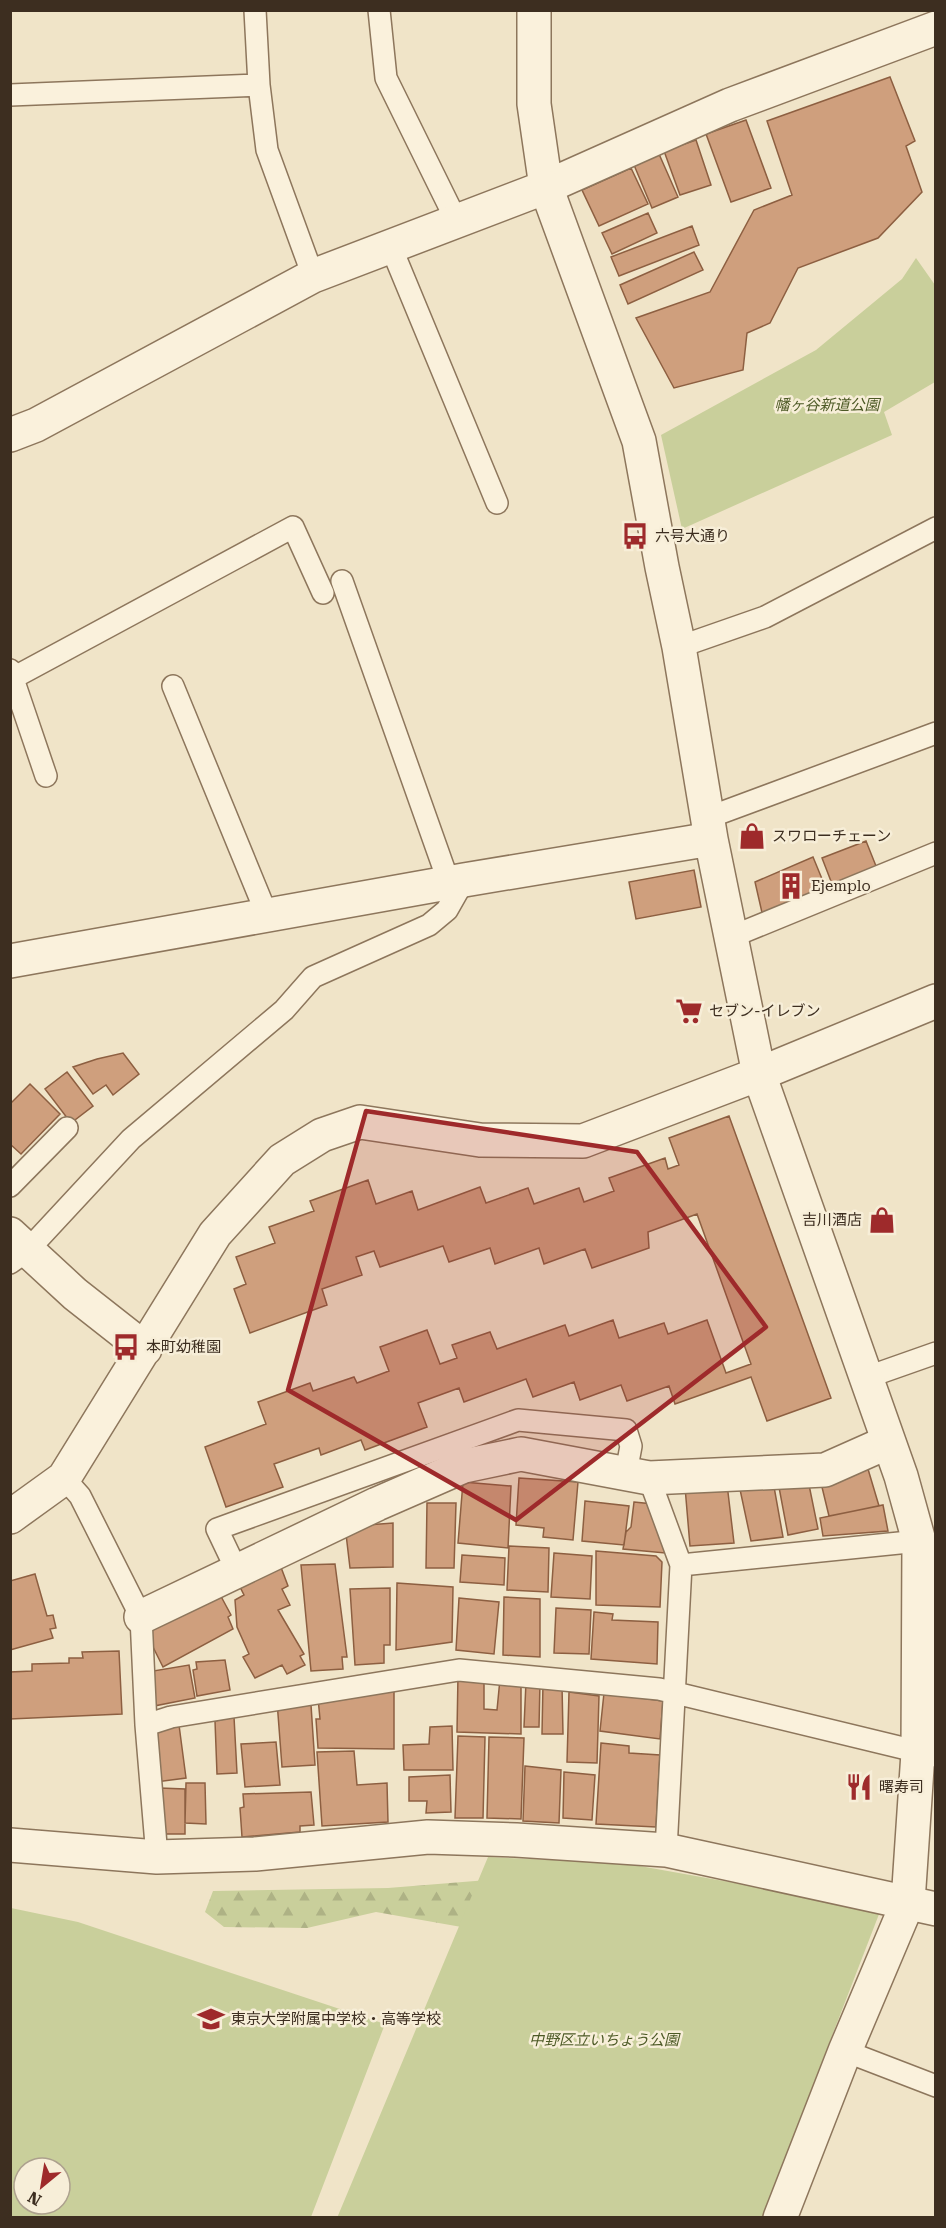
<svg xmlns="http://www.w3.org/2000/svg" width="946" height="2228" viewBox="0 0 946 2228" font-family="'Roboto Serif','Noto Sans JP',serif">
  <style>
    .forest { fill: url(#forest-firs) }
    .green { fill: #c9cf9b; fill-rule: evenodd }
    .building { fill: #cf9f7d; stroke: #8d5f41; stroke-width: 1.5 }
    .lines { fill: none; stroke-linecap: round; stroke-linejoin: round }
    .service-casing { stroke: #8d765c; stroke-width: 24 }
    .minor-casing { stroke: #8d765c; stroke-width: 36 }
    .tertiary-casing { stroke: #8d765c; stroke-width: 36 }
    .service { stroke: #faf1dc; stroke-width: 21 }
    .minor { stroke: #faf1dc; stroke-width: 33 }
    .tertiary { stroke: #faf1dc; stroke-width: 33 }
    .marked { fill: #9e2a2b; fill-opacity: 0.2; stroke: #9e2a2b; stroke-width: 4.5; stroke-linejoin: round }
    .labels { text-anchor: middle; stroke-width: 5; stroke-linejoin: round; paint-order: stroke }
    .park-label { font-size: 15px; font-style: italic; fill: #4d5a26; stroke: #f7eed8 }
    .poi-label { font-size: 15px; fill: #3d2e20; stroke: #f7eed8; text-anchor: start }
  </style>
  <defs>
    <pattern id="forest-firs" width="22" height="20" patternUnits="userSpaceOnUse" patternTransform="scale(1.5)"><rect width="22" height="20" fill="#c9cf9b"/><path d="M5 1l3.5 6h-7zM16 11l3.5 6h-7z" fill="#aeb285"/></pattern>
  </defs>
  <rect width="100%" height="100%" fill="#f0e4c8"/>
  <path class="forest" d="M500,1879L490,1932L376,1912L307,1928L224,1927L205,1912L213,1891L388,1888Z"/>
  <path class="green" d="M916,258L935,285V382L884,412L892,435L682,529L661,435L816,350L902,279Z
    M488,1857L623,1863L881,1909L762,2217L337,2218Z
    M11,1908L78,1922L385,2024L311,2217H11ZM24,2168H60V2204H24Z"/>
  <path class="building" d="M890,77L915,141L906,146L922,192L878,238L798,268L770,323L747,333L743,370L674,388L636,318L710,292L754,210L792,195L767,121Z
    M746,120L771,188L731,202L706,134Z
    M696,140L711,185L680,195L664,151Z
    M659,154L678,197L652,208L634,165Z
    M631,168L648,204L599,226L582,190Z
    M648,213L657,233L612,254L602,233Z
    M692,226L699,245L619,276L611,257Z
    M694,252L703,270L628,304L620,285Z
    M866,841L878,871L834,889L822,858Z
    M813,857L827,891L763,917L755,882Z
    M694,870L701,907L636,919L629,882Z
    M123,1053L139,1074L113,1095L106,1085L93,1094L73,1067L97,1059Z
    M67,1072L93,1106L71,1123L45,1089Z
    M30,1084L60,1114L21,1154L10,1144V1104Z
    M729,1116L831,1398L767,1421L751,1377L675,1404L669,1386L627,1401L621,1385L580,1400L574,1382L533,1397L526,1379L464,1402L459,1388L418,1403L427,1427L365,1450L361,1440L321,1455L319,1448L274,1464L283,1487L226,1507L205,1447L266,1424L258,1402L310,1383L313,1391L354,1377L357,1383L389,1371L380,1347L427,1330L440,1364L457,1358L452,1345L490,1332L497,1349L565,1325L569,1336L613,1320L619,1338L664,1323L668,1334L707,1320L726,1373L751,1364L697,1214L648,1232L649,1248L592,1268L585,1249L544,1264L539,1248L495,1264L490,1248L449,1262L443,1246L380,1267L374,1251L356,1257L362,1275L322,1289L327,1305L250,1333L234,1289L246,1284L236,1257L275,1243L269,1227L314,1211L310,1201L368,1180L376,1204L412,1191L418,1210L480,1187L486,1203L528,1188L534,1204L579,1188L584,1202L614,1191L609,1178L665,1158L668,1169L679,1165L669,1138Z
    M868,1469L879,1506L829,1516L821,1483Z
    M519,1478L578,1482L573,1540L543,1537L544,1528L516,1525Z
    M738,1480L773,1481L783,1537L751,1541Z
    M808,1480L818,1529L788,1535L778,1482Z
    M463,1482L511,1486L508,1548L458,1543Z
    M727,1484L734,1543L690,1546L685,1487Z
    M585,1501L629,1506L624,1545L582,1541Z
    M634,1502L653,1504L665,1553L623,1549L626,1532L631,1527Z
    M427,1503H456L454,1568H426Z
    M883,1505L888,1531L823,1536L820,1518Z
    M393,1523V1567L350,1568L346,1534L367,1525Z
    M509,1546L549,1548L548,1592L507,1590Z
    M596,1551L656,1556L662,1562L660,1607L596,1605Z
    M554,1553L592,1556L590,1599L551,1597Z
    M462,1555L505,1558L504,1585L460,1582Z
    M279,1562L288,1586L282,1589L290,1605L278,1610L304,1654L300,1656L305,1665L287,1674L282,1665L255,1678L243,1657L249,1654L237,1627L235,1600L244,1595L237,1581Z
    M335,1564L347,1657H342L343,1669L311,1671L301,1565Z
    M35,1574L47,1616L53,1615L56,1628L50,1629L53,1638L10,1650V1581Z
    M397,1583L453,1587L452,1642L396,1650Z
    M390,1588V1645H384V1663L355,1665L350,1589Z
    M217,1589L231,1615L228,1617L233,1629L163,1667L144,1629Z
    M504,1597L540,1599V1657L503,1655Z
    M459,1598L499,1602L494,1654L456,1650Z
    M556,1608L591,1610L589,1654L554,1653Z
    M594,1612L613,1614L612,1620L658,1622L657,1664L591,1659Z
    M119,1651L122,1714L10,1719V1672L32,1671V1664L69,1663V1658H83L82,1652Z
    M225,1660L230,1690L197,1696L193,1670L197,1669L196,1662Z
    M189,1665L195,1698L154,1706L147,1672Z
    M458,1675L484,1678V1709L497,1710L500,1679L521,1681V1734L457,1732Z
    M526,1682H540L539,1727H524Z
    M543,1683L562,1685L563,1734H542Z
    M394,1690V1749L318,1748L316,1719H320L318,1698Z
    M569,1692L599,1696L597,1763L567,1762Z
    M604,1693L663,1701L660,1739L600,1731Z
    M277,1701L311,1705L315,1765L282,1767Z
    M234,1717L237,1773L217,1774L215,1721Z
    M179,1725L186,1778L156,1782L152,1727Z
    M452,1726L453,1770H404L403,1745L429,1744L430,1727Z
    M458,1736L485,1737L483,1818H455Z
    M489,1737L524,1738L521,1819L487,1818Z
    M276,1742L280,1785L245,1787L241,1744Z
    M601,1743L629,1746V1753L660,1755L656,1827L596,1824Z
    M354,1751L357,1785L387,1783L388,1822L322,1826L317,1752Z
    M525,1766L561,1770L559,1823L523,1821Z
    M564,1772L595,1775L592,1820L563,1818Z
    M450,1775L451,1812L426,1813L427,1801H409V1777Z
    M186,1783H205L206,1824L185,1823Z
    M160,1788L185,1789V1834H165V1828H161Z
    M311,1792L314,1825L300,1826V1832L242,1837L240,1808L244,1807L243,1794Z"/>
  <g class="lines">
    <defs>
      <path id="service" d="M255,10L259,85
        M379,10L386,78L457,222
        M10,95L259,85L267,150L313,276
        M391,247L497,503
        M342,581L449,883
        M679,647L765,617L936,528
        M10,670L46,776
        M13,678L293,527L323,593
        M173,686L267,915
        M707,818L936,733
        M731,937L936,853
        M10,1186L67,1128
        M10,1263L27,1251L131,1139L284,1010L313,977L429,925L447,910L464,880
        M865,1378L936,1353
        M64,1478L80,1496L141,1617L146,1725L157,1857
        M649,1478L681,1565
        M237,1571L217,1529L518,1420L626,1430L631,1446L626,1473
        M146,1725L171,1717L459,1670L659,1689L936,1756
        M666,1850L681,1565L919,1541
        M845,2051L936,2086"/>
      <path id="minor" d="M534,10V104L546,187
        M10,435L36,425L313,276L546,187L730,105L936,28
        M10,1234L75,1294L145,1349
        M10,1517L64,1478L215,1234L282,1160L322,1135L360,1122L480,1140L583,1141L759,1074L936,1001
        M141,1617L377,1504L464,1466L521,1454L649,1478L825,1470L888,1442
        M10,1845L157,1857L255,1854L428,1837L516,1840L666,1850L936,1909"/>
      <path id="tertiary" d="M546,187L639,441L662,567L679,647L711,839L759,1074L901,1476L919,1541L918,1753L908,1902L845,2051L780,2218
        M10,961L464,880L711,839"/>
    </defs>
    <use href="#service" class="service-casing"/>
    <use href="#minor" class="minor-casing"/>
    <use href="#tertiary" class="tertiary-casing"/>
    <use href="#service" class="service"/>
    <use href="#minor" class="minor"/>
    <use href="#tertiary" class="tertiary"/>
  </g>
  <path class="marked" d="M366,1111L637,1152L766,1327L516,1520L288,1390Z"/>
  <defs>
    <symbol id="bus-bare" viewBox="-9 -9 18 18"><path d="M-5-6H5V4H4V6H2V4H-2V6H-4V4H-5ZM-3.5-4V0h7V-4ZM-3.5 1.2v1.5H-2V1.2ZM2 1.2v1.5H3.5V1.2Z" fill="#9e2a2b" stroke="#f7eed8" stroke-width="2.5" paint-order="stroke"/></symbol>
    <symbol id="shop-bare" viewBox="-9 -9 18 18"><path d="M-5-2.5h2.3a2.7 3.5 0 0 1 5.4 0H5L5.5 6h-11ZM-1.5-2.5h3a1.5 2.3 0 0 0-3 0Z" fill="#9e2a2b" stroke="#f7eed8" stroke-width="2.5" paint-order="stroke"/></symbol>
    <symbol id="building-bare" viewBox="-9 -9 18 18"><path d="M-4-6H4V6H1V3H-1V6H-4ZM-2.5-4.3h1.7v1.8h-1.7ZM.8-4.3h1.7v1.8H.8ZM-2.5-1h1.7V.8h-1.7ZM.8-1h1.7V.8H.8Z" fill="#9e2a2b" stroke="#f7eed8" stroke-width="2.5" paint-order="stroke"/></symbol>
    <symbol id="supermarket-bare" viewBox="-9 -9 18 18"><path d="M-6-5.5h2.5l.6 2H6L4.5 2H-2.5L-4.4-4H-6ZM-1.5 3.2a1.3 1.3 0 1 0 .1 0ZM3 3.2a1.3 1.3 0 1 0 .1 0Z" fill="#9e2a2b" stroke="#f7eed8" stroke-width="2.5" paint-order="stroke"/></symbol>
    <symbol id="restaurant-bare" viewBox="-9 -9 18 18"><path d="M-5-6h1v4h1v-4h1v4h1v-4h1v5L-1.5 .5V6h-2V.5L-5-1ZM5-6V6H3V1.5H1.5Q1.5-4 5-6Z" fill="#9e2a2b" stroke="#f7eed8" stroke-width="2.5" paint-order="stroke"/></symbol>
    <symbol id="school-bare" viewBox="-9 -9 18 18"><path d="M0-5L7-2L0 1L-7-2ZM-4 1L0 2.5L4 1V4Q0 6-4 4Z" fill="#9e2a2b" stroke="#f7eed8" stroke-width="2.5" paint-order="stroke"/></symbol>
  </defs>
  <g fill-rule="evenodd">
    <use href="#bus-bare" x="616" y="517" width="38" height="38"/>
    <use href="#shop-bare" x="733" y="817" width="38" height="38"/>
    <use href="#building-bare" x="772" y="867" width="38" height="38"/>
    <use href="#supermarket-bare" x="670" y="992" width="38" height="38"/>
    <use href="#shop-bare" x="863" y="1201" width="38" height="38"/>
    <use href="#bus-bare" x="107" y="1328" width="38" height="38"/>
    <use href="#restaurant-bare" x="840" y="1768" width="38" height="38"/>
    <use href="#school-bare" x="192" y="2000" width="38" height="38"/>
  </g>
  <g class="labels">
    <g class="park-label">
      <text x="827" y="410">幡ヶ谷新道公園</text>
      <text x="604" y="2045">中野区立いちょう公園</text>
    </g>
    <g class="poi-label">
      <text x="655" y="541">六号大通り</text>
      <text x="772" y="841">スワローチェーン</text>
      <text x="811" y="891">Ejemplo</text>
      <text x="709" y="1016">セブン-イレブン</text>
      <text x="862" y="1225" text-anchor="end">吉川酒店</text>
      <text x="146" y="1352">本町幼稚園</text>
      <text x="879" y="1792">曙寿司</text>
      <text x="231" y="2024">東京大学附属中学校・高等学校</text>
    </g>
  </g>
  <rect width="946" height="2228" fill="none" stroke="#3d2e20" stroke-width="24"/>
  <g transform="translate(42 2186) rotate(210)"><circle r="28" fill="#f7eed8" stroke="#ada18e" stroke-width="1.5"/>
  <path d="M0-4.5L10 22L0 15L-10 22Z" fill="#9e2a2b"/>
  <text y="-9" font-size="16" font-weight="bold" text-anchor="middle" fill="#3d2e20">N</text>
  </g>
</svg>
